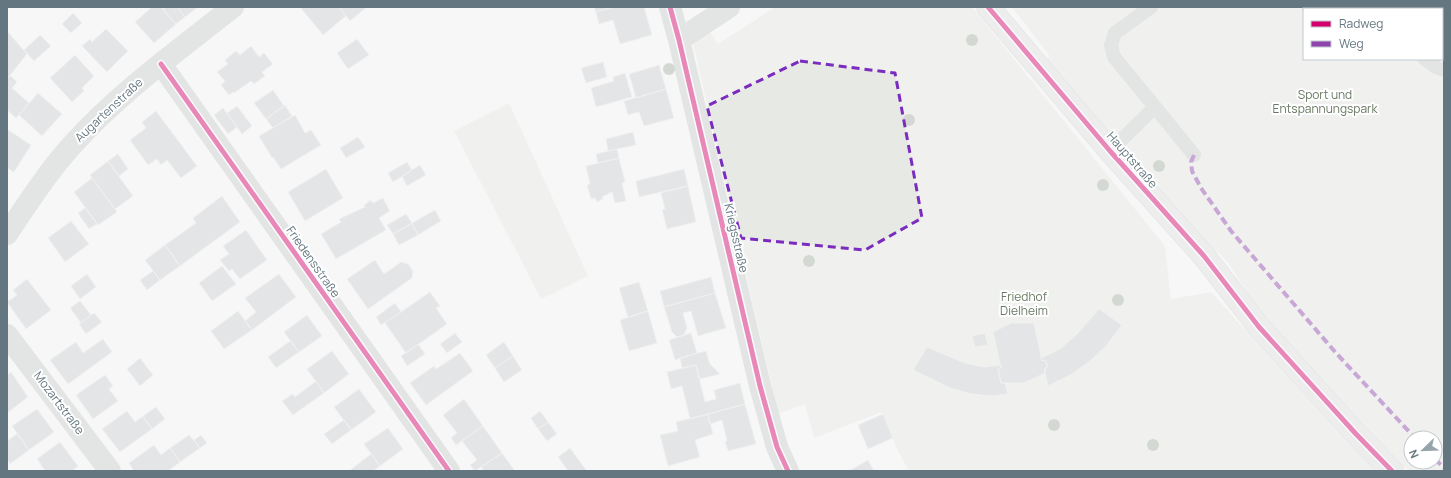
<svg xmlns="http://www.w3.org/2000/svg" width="1451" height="478" viewBox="0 0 1451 478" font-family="Manrope,sans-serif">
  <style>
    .green { fill: #e6e9e4; fill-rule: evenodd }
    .building { fill: #cdcfd0; stroke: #e6e6e6 }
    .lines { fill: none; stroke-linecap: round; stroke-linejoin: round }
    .secondary-casing { stroke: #d3d4d5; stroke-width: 24 }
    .lane { stroke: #cacccc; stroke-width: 14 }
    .street { stroke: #cacccc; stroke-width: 22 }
    .secondary { stroke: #dfe0e0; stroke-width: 22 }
    .quiet { stroke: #8e44ad; stroke-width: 4; stroke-dasharray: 8 4; stroke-linecap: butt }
    .cycleway-casing { stroke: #fff; stroke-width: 8 }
    .cycleway { stroke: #d6006c; stroke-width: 5 }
    .tree { fill: #a9b2a6 }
    .marked { fill: none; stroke: #7b2cbf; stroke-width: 3; stroke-dasharray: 8 5; stroke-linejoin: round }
    .labels { text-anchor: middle; stroke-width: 4; stroke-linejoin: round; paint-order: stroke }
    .park-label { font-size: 12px; fill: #697963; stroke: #fff }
    .street-label { font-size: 12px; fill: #647780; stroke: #fff }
  </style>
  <rect width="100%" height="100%" fill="#f7f7f7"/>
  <path class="green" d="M775,7H972L1165,246L1171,299L1211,292L1342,437L1375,471H909L896,447L882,412L814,438L805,404L778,414L693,43L710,32L718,44Z
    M1012,7H1387L1388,9H1304V59H1425L1444,70V471H1408L1344,405L1267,320L1253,301L1228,263L1217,251L1204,256L1043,72L1049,55ZM1411,438H1435V462H1411Z
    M1404,7H1444V51L1442,50V9H1405Z
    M509,103L588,276L541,299L454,131Z"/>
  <path class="building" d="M152,7H161L176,24L154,43L135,22Z
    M166,7H177L185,17L176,24L163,10Z
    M177,7H198L185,17Z
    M300,7H339L346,16L323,35Z
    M339,7H367L350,21Z
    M594,7H613L596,12Z
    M613,7H644L652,35L620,44L613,20L599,24L596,12Z
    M73,13L82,23L71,33L62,24Z
    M106,29L128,51L107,72L82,46L90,39L92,42Z
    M7,31L27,54L7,79Z
    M40,35L51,46L34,61L24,50Z
    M357,39L369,55L348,69L337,53Z
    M251,46L259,57L264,53L273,64L262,72L265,76L254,84L251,81L234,93L233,92L229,95L221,85L225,81L217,72L228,64L225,60L236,51L240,55Z
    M75,55L94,76L82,88L84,91L72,102L50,78Z
    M603,62L607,77L586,83L581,68Z
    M659,65L666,89L636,98L629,74Z
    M625,73L632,97L596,107L591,88L614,81L613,77Z
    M10,75L17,82L12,88L29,103L16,118L7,110V79Z
    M666,89L674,118L644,126L639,112L628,115L624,101Z
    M273,90L284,106L266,119L254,103Z
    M38,93L62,114L42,136L19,115Z
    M285,105L292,116L273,128L266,119Z
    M237,106L252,126L242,134L227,113Z
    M223,108L237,127L228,134L214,115Z
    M156,111L197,166L181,178L167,160L161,165L157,159L148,165L130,140L146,128L142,122Z
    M295,115L305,133L311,130L321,145L281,169L273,157L272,158L259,136Z
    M7,129L31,145L14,172L7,168Z
    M633,132L636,145L608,151L606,139Z
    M358,137L365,147L346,158L340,148Z
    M617,149L619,158L598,163L596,154Z
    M118,154L128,169L119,176L108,161Z
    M619,158L625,182L622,183L626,201L615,203L612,192L602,197L603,199L597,202L595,198L591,199L587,185L590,184L586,166Z
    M108,161L133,196L115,209L90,175Z
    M407,162L412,170L393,182L388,173Z
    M420,165L426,175L407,186L402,176Z
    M326,169L343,198L305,221L288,192Z
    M684,169L688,186L639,197L636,181Z
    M92,178L117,212L98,225L74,192Z
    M688,186L696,222L667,229L662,210L665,209L661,193Z
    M222,196L240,222L180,266L165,245L196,223L193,218Z
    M383,198L390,211L379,218L386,230L336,259L321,234L341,222L339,219L365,207L364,205L371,200L373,203Z
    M85,208L97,224L89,229L78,213Z
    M435,210L441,221L418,235L412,223Z
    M406,214L412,223L393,234L387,225Z
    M71,221L89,244L65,262L48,238Z
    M412,223L418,235L399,245L393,234Z
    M246,230L267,260L240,279L232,269L229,271L220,260L229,254L223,246Z
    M165,245L180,266L160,280L145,260Z
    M375,260L384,274L401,262L408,264L413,271L412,278L368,309L347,279Z
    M222,266L236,284L212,301L199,283Z
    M153,271L160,280L147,290L140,280Z
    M87,274L96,287L80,299L71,286Z
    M279,274L296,297L252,330L245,321L256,312L245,298Z
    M711,277L715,293L664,307L660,291Z
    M27,279L51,310L26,329L7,302L17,295L13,290Z
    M639,282L648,311L628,317L619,288Z
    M430,292L440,306L436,308L447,324L406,353L385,323Z
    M715,293L726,328L698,336L691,311L683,313L687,328L684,335L677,337L672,332L664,307Z
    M80,301L91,315L81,323L70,308Z
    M395,303L401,312L381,325L376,317Z
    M1099,309L1122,325L1106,346L1090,361L1072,374L1048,386L1045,373V368L1048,366L1045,360L1042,361L1041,358L1060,349L1077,334Z
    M238,311L252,330L224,349L211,331Z
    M648,311L657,343L629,351L620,320Z
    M94,313L102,322L86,334L79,324Z
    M307,315L322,336L299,352L284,332Z
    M1011,323H1034L1042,361L1045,360L1048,366L1045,368V373L1024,383H1001L998,369L1001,368L993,332Z
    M455,333L462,342L447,353L440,344Z
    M691,333L697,353L675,360L669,340Z
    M985,333L988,345L975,347L972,336Z
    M103,339L112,352L68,384L50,360L76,342L83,353Z
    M290,341L299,352L276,368L268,357Z
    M504,342L513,356L495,368L486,355Z
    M418,344L425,354L407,366L401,356Z
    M927,347L965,363L984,367L1001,365V368L998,369L1001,383H1005L1008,394L991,396L971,394L950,388L913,370Z
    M332,351L349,374L324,393L307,369Z
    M706,351L710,364L720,374L700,379L696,365L682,368L680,358Z
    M460,353L473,371L426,405L410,383L434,366L436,369Z
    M513,356L522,370L504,382L495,368Z
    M140,358L153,375L140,386L127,369Z
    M696,365L705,402L716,399L714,390L740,383L745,404L690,419L682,386L671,389L667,372Z
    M11,372L28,397L7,413V375Z
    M105,375L113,386L109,389L118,401L93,419L76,395Z
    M316,381L324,393L293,415L282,401L293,394L295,397Z
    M359,389L376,412L351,430L334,407Z
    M464,399L483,426L456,445L451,438L457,433L443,415Z
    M745,404L756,444L728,451L725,442L727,441L722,420L710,424L708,414Z
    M156,407L165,419L152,429L143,416Z
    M37,409L54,432L29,450L12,426Z
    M127,411L135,422L143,416L152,429L120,452L102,429Z
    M540,411L548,422L538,429L531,418Z
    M708,414L713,434L695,440L700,457L668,466L660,435L678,431L676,422Z
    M883,414L893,438L868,449L858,425Z
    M344,420L351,430L332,444L324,434Z
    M548,422L557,434L547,441L538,429Z
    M483,426L502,453L475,471L470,465L477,460L462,441Z
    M388,428L403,449L380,466L364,444Z
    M17,434L29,450L10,464L7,459V441Z
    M189,435L200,448L180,462L170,448Z
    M201,435L207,443L200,448L194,440Z
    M60,442L78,466L72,471H45L37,459Z
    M154,445L161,455L170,448L180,462L168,471H134L129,463Z
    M570,448L586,470L584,471H568L558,457Z
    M502,453L515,471H484L481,467Z
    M371,454L380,466L373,471H349Z
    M868,460L874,471H849Z"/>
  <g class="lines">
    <defs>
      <path id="secondary" d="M988,7L1110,151L1204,256L1259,327L1356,434L1392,471"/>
    </defs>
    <use href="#secondary" class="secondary-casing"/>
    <path class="lane" d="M1387,7L1388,9
      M1425,59L1436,67L1444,70
      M1155,107L1194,155
      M1110,151L1155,107L1114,57L1111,45L1115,33L1151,7"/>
    <path class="street" d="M670,7L679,40L760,386L777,447L788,471
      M679,40L729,7
      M161,64L449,471
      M7,234C28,203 49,170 74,143C121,91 179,50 233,7
      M7,335L110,471"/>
    <use href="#secondary" class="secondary"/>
    <path class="quiet" d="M1194,155L1191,162L1192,171L1201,188L1231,231L1336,353L1415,438
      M1435,459L1444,468"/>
    <defs>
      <path id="cycleway" d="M670,7L679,40L760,386L777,447L788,471
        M988,7L1110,151L1204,256L1259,327L1356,434L1392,471
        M161,64L449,471"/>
    </defs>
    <use href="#cycleway" class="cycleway-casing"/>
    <use href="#cycleway" class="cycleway"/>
  </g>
  <g class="tree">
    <circle cx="972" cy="40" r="6"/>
    <circle cx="669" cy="69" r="6"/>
    <circle cx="909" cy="120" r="6"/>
    <circle cx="1159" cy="166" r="6"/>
    <circle cx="1103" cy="185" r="6"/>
    <circle cx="809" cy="261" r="6"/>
    <circle cx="1118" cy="300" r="6"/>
    <circle cx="1054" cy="425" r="6"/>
    <circle cx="1153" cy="445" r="6"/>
  </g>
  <path d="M0 0H1451V478H0ZM800,61L895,73L922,218L865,250L741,238L707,106Z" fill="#f7f7f7" fill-opacity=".55" fill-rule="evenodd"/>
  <path class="marked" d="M800,61L895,73L922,218L865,250L741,238L707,106Z"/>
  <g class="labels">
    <g class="park-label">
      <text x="1325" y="99">Sport und<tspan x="1325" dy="14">Entspannungspark</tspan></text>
      <text x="1024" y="301">Friedhof<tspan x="1024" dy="14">Dielheim</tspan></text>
    </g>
    <g class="street-label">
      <text transform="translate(109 110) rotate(-43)" y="4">Augartenstraße</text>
      <text transform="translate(1132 160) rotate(49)" y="4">Hauptstraße</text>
      <text transform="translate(736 238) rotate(77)" y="4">Kriegsstraße</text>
      <text transform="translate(313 262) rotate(55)" y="4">Friedensstraße</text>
      <text transform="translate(59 403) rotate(53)" y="4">Mozartstraße</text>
    </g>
  </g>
  <rect width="1451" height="478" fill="none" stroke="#647780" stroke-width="16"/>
  <rect x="1303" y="8" width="140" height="52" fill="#ffffff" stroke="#c1c9cc"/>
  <rect x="1311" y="21" width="20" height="6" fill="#d6006c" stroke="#c1c9cc"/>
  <text x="1339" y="28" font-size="12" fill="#647780">Radweg</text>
  <rect x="1311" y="41" width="20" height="6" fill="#8e44ad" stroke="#c1c9cc"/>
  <text x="1339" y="48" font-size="12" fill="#647780">Weg</text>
  <g transform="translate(1423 450) rotate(247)"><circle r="19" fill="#ffffff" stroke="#c1c9cc"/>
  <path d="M0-3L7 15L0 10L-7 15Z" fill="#97a4aa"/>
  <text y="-6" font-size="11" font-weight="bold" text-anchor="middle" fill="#647780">N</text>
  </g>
</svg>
